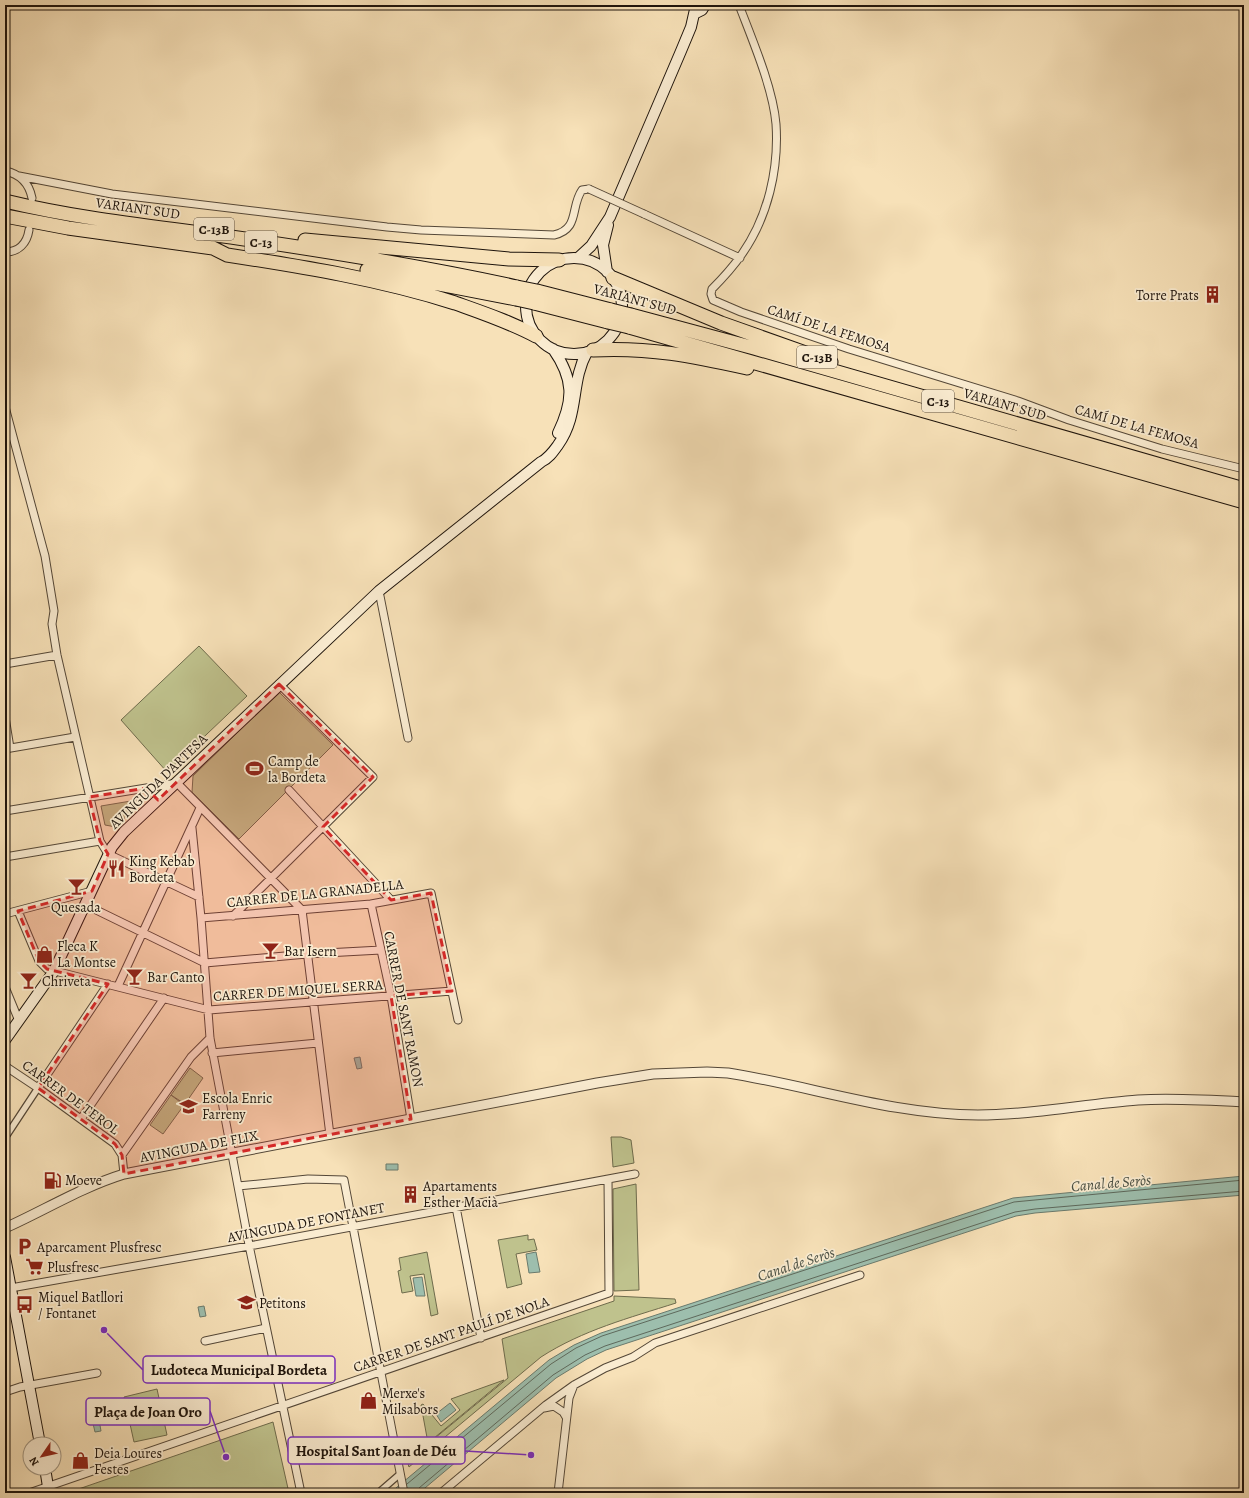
<svg xmlns="http://www.w3.org/2000/svg" width="1249" height="1498" viewBox="0 0 1249 1498" font-family="Alegreya,serif">
  <style>
    .green { fill: #bfc28d; stroke: #6e6b4c }
    .water { fill: #9dbead; stroke: #6a7a6d }
    .lines { fill: none; stroke-linecap: round; stroke-linejoin: round }
    .shore { stroke: #5e695c; stroke-width: 1 }
    .pedestrian-casing { stroke: #544737; stroke-width: 8 }
    .minor-casing { stroke: #544737; stroke-width: 9 }
    .tertiary-casing { stroke: #544737; stroke-width: 11 }
    .secondary-casing { stroke: #1e140c; stroke-width: 12 }
    .motorway-casing { stroke: #1e140c; stroke-width: 15 }
    .pedestrian { stroke: #faecd1; stroke-width: 5.5 }
    .minor { stroke: #faecd1; stroke-width: 7 }
    .tertiary { stroke: #faecd1; stroke-width: 9 }
    .secondary { stroke: #faecd1; stroke-width: 10 }
    .motorway { stroke: #f7e1b8; stroke-width: 13 }
    .minor-bridge-casing { stroke: #544737; stroke-width: 9; stroke-linecap: butt }
    .motorway-bridge-casing { stroke: #1e140c; stroke-width: 15; stroke-linecap: butt }
    .minor-bridge { stroke: #faecd1; stroke-width: 7 }
    .motorway-bridge { stroke: #f7e1b8; stroke-width: 13 }
    .marked { fill: #d62828; fill-opacity: 0.2; stroke: #d62828; stroke-width: 3; stroke-dasharray: 8 5; stroke-linejoin: round }
    .labels { text-anchor: middle; stroke-width: 3.5; stroke-linejoin: round; paint-order: stroke }
    .shield { fill: #faecd1; stroke: #605547; stroke-width: 1 }
    .shield-label { font-size: 13px; font-weight: bold; fill: #1e140c }
    .street-label { font-size: 14px; fill: #1e140c; stroke: #faecd1 }
    .poi-label { font-size: 14px; fill: #1e140c; stroke: #faecd1; text-anchor: start }
    .water-label { font-size: 15px; font-style: italic; fill: #4a5044; stroke: #faecd1 }
    .leader { fill: none; stroke: #7b2cbf; stroke-width: 1.5 }
    .callout-dot { fill: #7b2cbf; stroke: #faecd1; stroke-width: 1.5 }
    .callout { fill: #faecd1; stroke: #7b2cbf; stroke-width: 1.5 }
    .callout-label { font-size: 15px; text-anchor: middle; font-weight: bold; fill: #1e140c }
  </style>
  <rect width="100%" height="100%" fill="#f7e1b8"/>
  <filter id="stains"><feTurbulence type="fractalNoise" baseFrequency=".005" numOctaves="4"/><feColorMatrix values="0 0 0 0 .2 0 0 0 0 .09 0 0 0 0 .02 0 0 0 .5 -.17"/></filter>
  <radialGradient id="worn" r=".72"><stop offset=".6" stop-color="#630" stop-opacity="0"/><stop offset="1" stop-color="#630" stop-opacity=".3"/></radialGradient>
  <path class="green" d="M199,646L247,696L167,772L121,720Z
    M279,692L333,745L239,839L192,792L193,776Z
    M143,799L116,827L105,825L101,806Z
    M190,1068L203,1078L185,1104L171,1095Z
    M171,1095L184,1105L163,1134L150,1125Z
    M611,1137H621L631,1140L634,1163L613,1167Z
    M636,1184L639,1290L614,1291L613,1189Z
    M528,1235V1240L534,1239L537,1250L516,1254L522,1284L507,1288L498,1240Z
    M427,1252L438,1314L431,1316L424,1274L410,1276L413,1291L402,1293L398,1271L401,1270L399,1258Z
    M614,1296L675,1299L676,1303C629,1318 583,1330 541,1357L409,1467L407,1461L508,1378L502,1339L614,1301Z
    M504,1380L428,1443L421,1405L423,1404L441,1426L460,1410L451,1399Z
    M157,1389L167,1435L134,1442L124,1397Z
    M273,1422L289,1493H67Z"/>
  <path class="water" d="M360,1057L362,1068L357,1069L354,1058Z
    M386,1164H398V1170H386Z
    M1244,1176V1195L1035,1213L1016,1216L606,1350L587,1359L556,1378L419,1493H390L549,1360L574,1345L601,1333L1013,1198Z
    M536,1252L540,1272L529,1273L526,1254Z
    M422,1277L425,1296H416L413,1278Z
    M204,1306L206,1316L200,1317L198,1307Z
    M450,1403L456,1410L441,1422L436,1414Z
    M98,1414L101,1431L95,1432L91,1415Z"/>
  <g class="lines">
    <path class="shore" d="M407,1484L551,1364L576,1348L602,1336L1014,1202L1244,1180
      M417,1493L419,1488L553,1375L585,1355L605,1346L1015,1212L1035,1209L1244,1191"/>
    <defs>
      <path id="pedestrian" d="M5,1138L38,1088
        M378,1493L400,1474"/>
      <path id="minor" d="M739,5C752,39 773,88 776,124C779,169 768,217 742,254C733,267 723,278 712,289L711,294L713,300L741,312L849,349L1018,401L1069,420L1162,449L1244,469
        M5,171C20,174 29,183 32,198
        M19,176L112,194L387,227L421,230L554,235C580,229 570,207 582,190L589,189
        M644,214L740,258
        M5,252C19,252 27,243 29,230
        M5,407L45,556L54,611L52,624L57,655L100,841L108,854L199,897
        M379,591L408,738
        M5,664L57,655
        M5,717L10,748
        M5,749L75,737
        M289,790L391,900
        M5,811L177,783L302,910L330,1135
        M192,828L201,918L210,1038L250,1250L301,1493
        M5,857L100,841
        M371,904L391,996L411,1119
        M86,905L205,963L307,954L381,950
        M18,911L39,961L47,969L209,1010L452,991
        M5,914L92,891
        M233,916L373,777L279,684
        M201,918L371,904L431,893L458,1020
        M118,986L200,808
        M5,987L19,1021
        M212,1053L318,1043
        M5,1066L38,1088L115,1144L122,1155L124,1174
        M38,1088L108,984
        M81,1119L164,998
        M122,1155L191,1057L210,1038
        M238,1186L308,1179L344,1180L404,1493
        M456,1207L481,1338
        M5,1289L249,1246L635,1174
        M205,1341L266,1328
        M5,1392L20,1387L97,1373
        M544,1408L554,1406L563,1412L566,1417
        M29,1493L609,1293L608,1179
        M441,1493L546,1405L574,1385L605,1368L633,1357L655,1343L860,1275
        M558,1493L569,1398L574,1385"/>
      <path id="tertiary" d="M5,1228C45,1210 82,1187 124,1174L597,1083L653,1074L707,1072L728,1073C811,1086 894,1115 978,1115C1032,1115 1085,1104 1138,1100C1173,1098 1209,1100 1244,1102"/>
      <path id="secondary" d="M694,14L702,10L705,5
        M578,258L591,246L610,217L681,51L691,27L696,5
        M526 306a48 48 0 1 1 96 0a48 48 0 1 1-96 0Z
        M607,272L603,245L608,225
        M553,349C574,379 574,400 558,433
        M5,1040L54,971L112,847L124,832L379,591L541,462C549,458 553,452 558,445C580,414 570,383 587,352
        M5,1257L40,1444
        M45,1468L49,1493"/>
      <path id="motorway" d="M5,201C79,219 156,227 231,237C327,251 422,266 517,287
        M5,216L68,228L213,248L227,255C304,267 380,279 455,303C483,313 510,322 536,336
        M305,240L509,259L559,260
        M367,270L516,299
        M613,278L721,323L831,362
        M537,291L611,310
        M534,303L608,322
        M631,315L754,348L1244,489
        M629,327L1244,502
        M593,350C649,347 693,356 747,368"/>
    </defs>
    <use href="#pedestrian" class="pedestrian-casing"/>
    <use href="#minor" class="minor-casing"/>
    <use href="#tertiary" class="tertiary-casing"/>
    <use href="#secondary" class="secondary-casing"/>
    <use href="#motorway" class="motorway-casing"/>
    <use href="#pedestrian" class="pedestrian"/>
    <use href="#minor" class="minor"/>
    <use href="#tertiary" class="tertiary"/>
    <use href="#secondary" class="secondary"/>
    <use href="#motorway" class="motorway"/>
    <defs>
      <path id="minor-bridge" d="M589,189L644,214"/>
      <path id="motorway-bridge" d="M517,287L537,291
        M516,299L534,303
        M611,310L631,315
        M608,322L629,327"/>
    </defs>
    <use href="#minor-bridge" class="minor-bridge-casing"/>
    <use href="#motorway-bridge" class="motorway-bridge-casing"/>
    <use href="#minor-bridge" class="minor-bridge"/>
    <use href="#motorway-bridge" class="motorway-bridge"/>
  </g>
  <path class="marked" d="M279,684L373,777L323,827L391,900L431,893L452,991L391,996L411,1119L124,1174L122,1155L115,1144L38,1088L108,984L47,969L39,961L18,911L92,891L108,854L100,841L89,797L146,788L158,800Z"/>
  <defs>
    <symbol id="building-bare" viewBox="-9 -9 18 18"><path d="M-4-6H4V6H1V3H-1V6H-4ZM-2.5-4.3h1.7v1.8h-1.7ZM.8-4.3h1.7v1.8H.8ZM-2.5-1h1.7V.8h-1.7ZM.8-1h1.7V.8H.8Z" fill="#8f2418" stroke="#faecd1" stroke-width="2.5" paint-order="stroke"/></symbol>
    <symbol id="stadium-bare" viewBox="-9 -9 18 18"><path d="M0-5a6.5 5 0 1 0 0 10a6.5 5 0 1 0 0-10ZM-3.5-1.8h7v3.6h-7Z" fill="#8f2418" stroke="#faecd1" stroke-width="2.5" paint-order="stroke"/></symbol>
    <symbol id="restaurant-bare" viewBox="-9 -9 18 18"><path d="M-5-6h1v4h1v-4h1v4h1v-4h1v5L-1.5 .5V6h-2V.5L-5-1ZM5-6V6H3V1.5H1.5Q1.5-4 5-6Z" fill="#8f2418" stroke="#faecd1" stroke-width="2.5" paint-order="stroke"/></symbol>
    <symbol id="bar-bare" viewBox="-9 -9 18 18"><path d="M-6-5H6L.8 .8V4.5H3.5V6h-7V4.5H-.8V.8Z" fill="#8f2418" stroke="#faecd1" stroke-width="2.5" paint-order="stroke"/></symbol>
    <symbol id="shop-bare" viewBox="-9 -9 18 18"><path d="M-5-2.5h2.3a2.7 3.5 0 0 1 5.4 0H5L5.5 6h-11ZM-1.5-2.5h3a1.5 2.3 0 0 0-3 0Z" fill="#8f2418" stroke="#faecd1" stroke-width="2.5" paint-order="stroke"/></symbol>
    <symbol id="school-bare" viewBox="-9 -9 18 18"><path d="M0-5L7-2L0 1L-7-2ZM-4 1L0 2.5L4 1V4Q0 6-4 4Z" fill="#8f2418" stroke="#faecd1" stroke-width="2.5" paint-order="stroke"/></symbol>
    <symbol id="fuel-bare" viewBox="-9 -9 18 18"><path d="M-5.5-6h7V0h2V4h1.3V-2.5L3-4.5l.8-.8L6-3V5H2.5V1h-1V6h-7ZM-4.2-4.7v3.2H.2V-4.7Z" fill="#8f2418" stroke="#faecd1" stroke-width="2.5" paint-order="stroke"/></symbol>
    <symbol id="parking-bare" viewBox="-9 -9 18 18"><path d="M-3.5-5.5H1a3.5 3.5 0 0 1 0 7H-1V5.5H-3.5ZM-1-3.4V-.6H.8a1.4 1.4 0 0 0 0-2.8Z" fill="#8f2418" stroke="#faecd1" stroke-width="2.5" paint-order="stroke"/></symbol>
    <symbol id="supermarket-bare" viewBox="-9 -9 18 18"><path d="M-6-5.5h2.5l.6 2H6L4.5 2H-2.5L-4.4-4H-6ZM-1.5 3.2a1.3 1.3 0 1 0 .1 0ZM3 3.2a1.3 1.3 0 1 0 .1 0Z" fill="#8f2418" stroke="#faecd1" stroke-width="2.5" paint-order="stroke"/></symbol>
    <symbol id="bus-bare" viewBox="-9 -9 18 18"><path d="M-5-6H5V4H4V6H2V4H-2V6H-4V4H-5ZM-3.5-4V0h7V-4ZM-3.5 1.2v1.5H-2V1.2ZM2 1.2v1.5H3.5V1.2Z" fill="#8f2418" stroke="#faecd1" stroke-width="2.5" paint-order="stroke"/></symbol>
  </defs>
  <g fill-rule="evenodd">
    <use href="#building-bare" x="1200" y="282" width="25" height="25"/>
    <use href="#stadium-bare" x="242" y="756" width="25" height="25"/>
    <use href="#restaurant-bare" x="104" y="856" width="25" height="25"/>
    <use href="#bar-bare" x="64" y="874" width="25" height="25"/>
    <use href="#bar-bare" x="258" y="938" width="25" height="25"/>
    <use href="#shop-bare" x="32" y="942" width="25" height="25"/>
    <use href="#bar-bare" x="122" y="964" width="25" height="25"/>
    <use href="#bar-bare" x="16" y="968" width="25" height="25"/>
    <use href="#school-bare" x="176" y="1094" width="25" height="25"/>
    <use href="#fuel-bare" x="40" y="1168" width="25" height="25"/>
    <use href="#building-bare" x="398" y="1182" width="25" height="25"/>
    <use href="#parking-bare" x="12" y="1234" width="25" height="25"/>
    <use href="#supermarket-bare" x="22" y="1254" width="25" height="25"/>
    <use href="#school-bare" x="234" y="1290" width="25" height="25"/>
    <use href="#bus-bare" x="12" y="1292" width="25" height="25"/>
    <use href="#shop-bare" x="356" y="1388" width="25" height="25"/>
    <use href="#shop-bare" x="68" y="1448" width="25" height="25"/>
  </g>
  <g class="labels">
    <g class="shield">
      <rect x="194" y="218" width="40" height="22" rx="3"/>
      <rect x="245" y="231" width="32" height="22" rx="3"/>
      <rect x="797" y="346" width="40" height="22" rx="3"/>
      <rect x="922" y="390" width="32" height="22" rx="3"/>
    </g>
    <g class="shield-label">
      <text x="214" y="234">C-13B</text>
      <text x="261" y="247">C-13</text>
      <text x="817" y="362">C-13B</text>
      <text x="938" y="406">C-13</text>
    </g>
    <g class="street-label">
      <text transform="translate(138 208) rotate(8)" y="5">VARIANT SUD</text>
      <text transform="translate(635 299) rotate(15)" y="5">VARIANT SUD</text>
      <text transform="translate(829 328) rotate(18)" y="5">CAMÍ DE LA FEMOSA</text>
      <text transform="translate(1005 404) rotate(16)" y="5">VARIANT SUD</text>
      <text transform="translate(1137 426) rotate(16)" y="5">CAMÍ DE LA FEMOSA</text>
      <text transform="translate(158 781) rotate(-44)" y="5">AVINGUDA D'ARTESA</text>
      <text transform="translate(315 893) rotate(-6)" y="5">CARRER DE LA GRANADELLA</text>
      <text transform="translate(298 990) rotate(-4)" y="5">CARRER DE MIQUEL SERRA</text>
      <text transform="translate(404 1009) rotate(79)" y="5">CARRER DE SANT RAMON</text>
      <text transform="translate(71 1097) rotate(36)" y="5">CARRER DE TEROL</text>
      <text transform="translate(199 1146) rotate(-11)" y="5">AVINGUDA DE FLIX</text>
      <text transform="translate(306 1222) rotate(-11)" y="5">AVINGUDA DE FONTANET</text>
      <text transform="translate(451 1334) rotate(-19)" y="5">CARRER DE SANT PAULÍ DE NOLA</text>
    </g>
    <g class="poi-label">
      <text x="1199" y="300" text-anchor="end">Torre Prats</text>
      <text x="268" y="766">Camp de<tspan x="268" dy="16">la Bordeta</tspan></text>
      <text x="129" y="866">King Kebab<tspan x="129" dy="16">Bordeta</tspan></text>
      <text x="76" y="912" text-anchor="middle">Quesada</text>
      <text x="57" y="951">Fleca K<tspan x="57" dy="16">La Montse</tspan></text>
      <text x="284" y="956">Bar Isern</text>
      <text x="147" y="982">Bar Canto</text>
      <text x="42" y="986">Chriveta</text>
      <text x="202" y="1103">Escola Enric<tspan x="202" dy="16">Farreny</tspan></text>
      <text x="65" y="1185">Moeve</text>
      <text x="423" y="1191">Apartaments<tspan x="423" dy="16">Esther Macià</tspan></text>
      <text x="37" y="1252">Aparcament Plusfresc</text>
      <text x="47" y="1272">Plusfresc</text>
      <text x="38" y="1302">Miquel Batllori<tspan x="38" dy="16">/ Fontanet</tspan></text>
      <text x="259" y="1308">Petitons</text>
      <text x="382" y="1398">Merxe's<tspan x="382" dy="16">Milsabors</tspan></text>
      <text x="94" y="1458">Deia Loures<tspan x="94" dy="16">Festes</tspan></text>
    </g>
    <g class="water-label">
      <text transform="translate(1111 1183) rotate(-5)" y="5">Canal de Seròs</text>
      <text transform="translate(796 1264) rotate(-18)" y="5">Canal de Seròs</text>
    </g>
  </g>
  <path class="leader" d="M104 1330L143 1370M226 1457L210 1411M531 1455L465 1451"/>
  <g class="callout-dot">
    <circle cx="104" cy="1330" r="4"/>
    <circle cx="226" cy="1457" r="4"/>
    <circle cx="531" cy="1455" r="4"/>
  </g>
  <g class="callout">
    <rect x="143" y="1356" width="192" height="27" rx="4"/>
    <rect x="86" y="1398" width="124" height="27" rx="4"/>
    <rect x="288" y="1437" width="177" height="27" rx="4"/>
  </g>
  <g class="callout-label">
    <text x="239" y="1375">Ludoteca Municipal Bordeta</text>
    <text x="148" y="1417">Plaça de Joan Oro</text>
    <text x="376" y="1456">Hospital Sant Joan de Déu</text>
  </g>
  <rect width="1249" height="1498" fill="none" stroke="#f7e1b8" stroke-width="20"/>
  <rect x="6" y="6" width="1237" height="1486" fill="none" stroke="#1e140c" stroke-width="2"/>
  <rect x="10" y="10" width="1229" height="1478" fill="none" stroke="#1e140c"/>
  <g transform="translate(42 1456) rotate(236)"><circle r="19" fill="#faecd1" stroke="#a29682"/>
  <path d="M0-3L7 15L0 10L-7 15Z" fill="#8f2418"/>
  <text y="-6" font-size="11" font-weight="bold" text-anchor="middle" fill="#1e140c">N</text>
  </g>
  <rect width="100%" height="100%" filter="url(#stains)"/>
  <rect width="100%" height="100%" fill="url(#worn)"/>
</svg>
